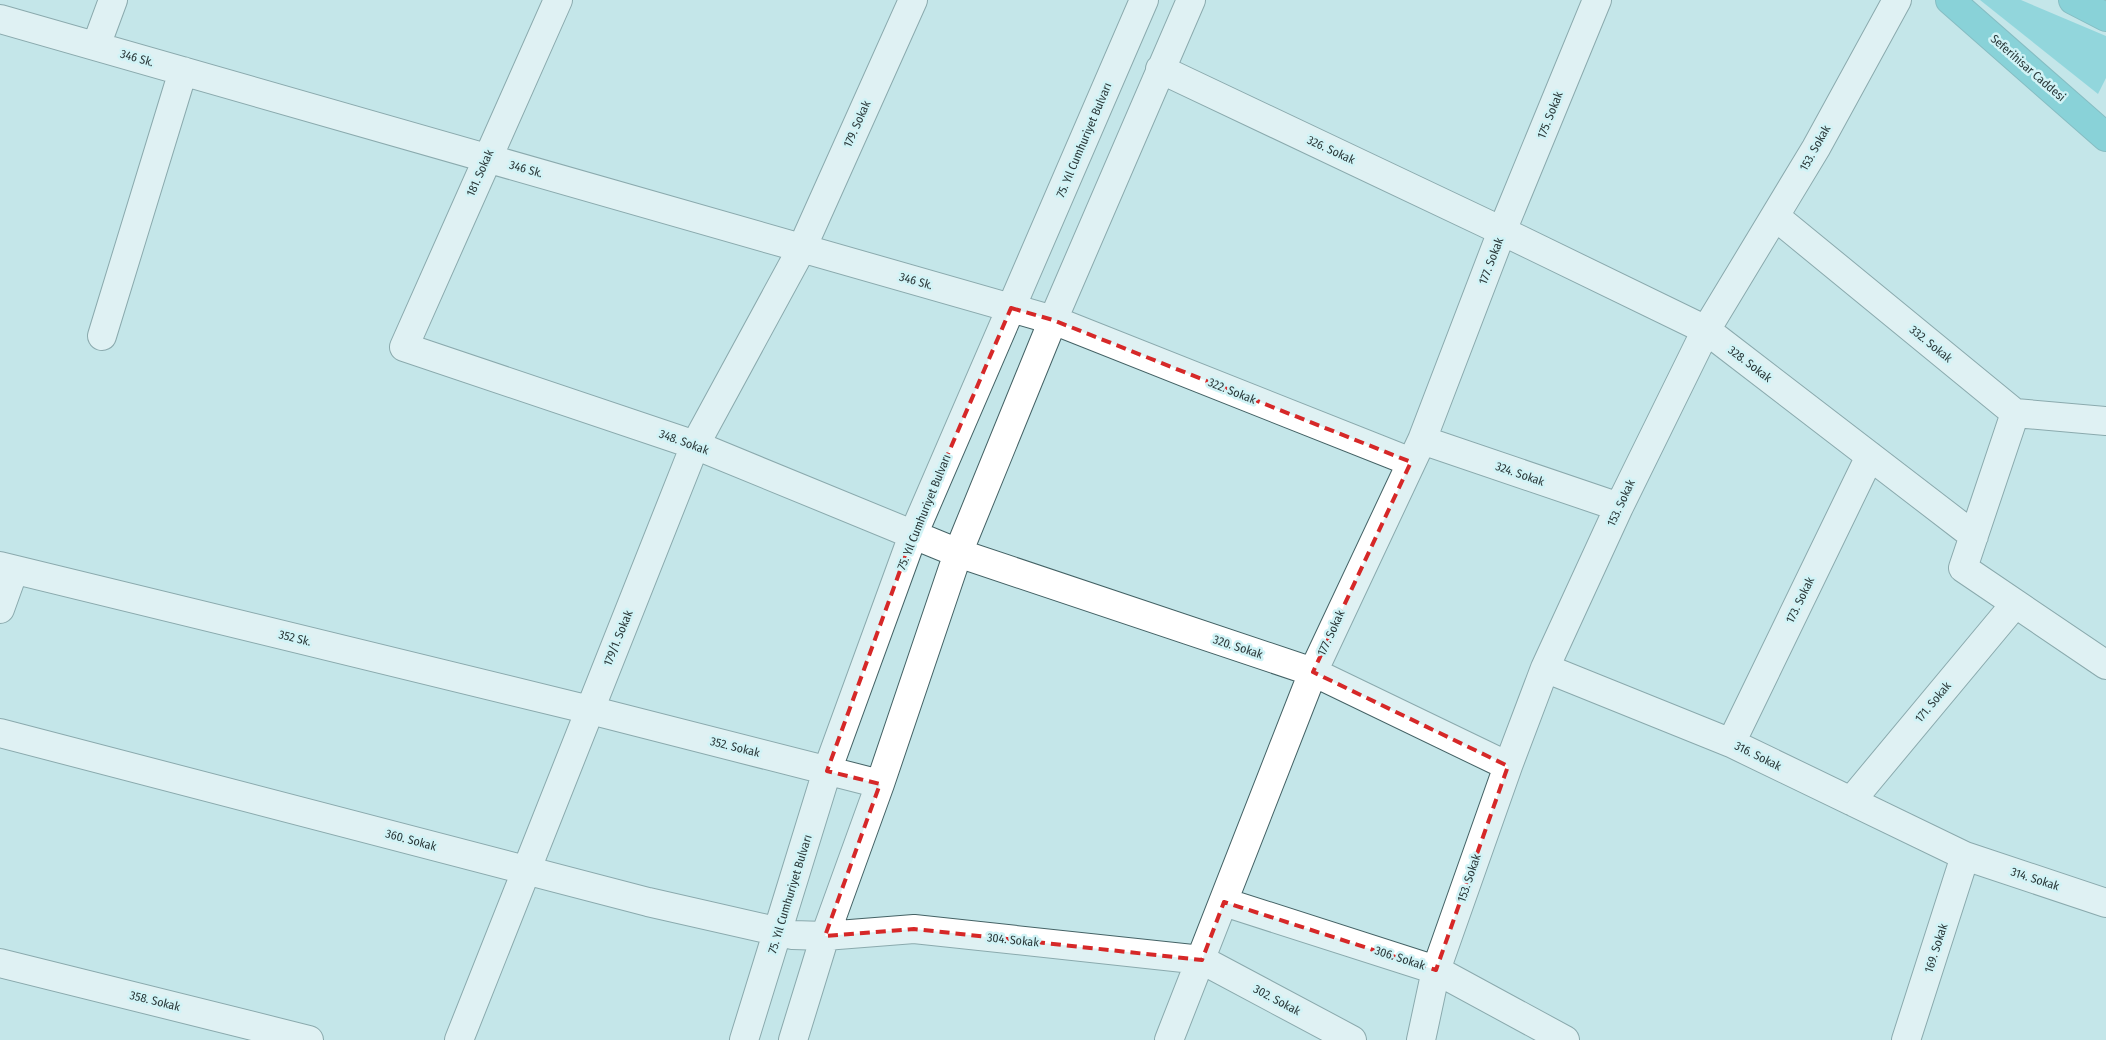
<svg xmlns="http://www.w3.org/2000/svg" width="2106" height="1040" viewBox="0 0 2106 1040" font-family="'Fira Sans Condensed',sans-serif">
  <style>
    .green { fill: #55c4cd }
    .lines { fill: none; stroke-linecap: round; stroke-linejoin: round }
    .minor-casing { stroke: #446265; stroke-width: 30 }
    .highway-casing { stroke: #398c93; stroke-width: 30 }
    .minor { stroke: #fff; stroke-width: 28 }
    .highway { stroke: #41bac4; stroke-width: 28 }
    .marked { fill: none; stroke: #d62828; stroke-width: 4; stroke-dasharray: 10 6; stroke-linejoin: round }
    .labels { text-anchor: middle; stroke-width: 5; stroke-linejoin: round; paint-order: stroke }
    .street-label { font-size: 12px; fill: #2a3839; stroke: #d1f3f6 }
  </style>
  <rect width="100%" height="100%" fill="#c4e6e9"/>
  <path class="green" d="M1980,0H2021L2106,36V78L2098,94Z"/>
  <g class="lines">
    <defs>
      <path id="minor" d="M558,0L404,347L695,445L958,553L1313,672L1508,766
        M0,19L1053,320L1411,462
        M96,46L113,0
        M1160,69L1502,231L1706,330L1974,536
        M1776,217L2015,413L2106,421
        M102,336L183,71
        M2015,413L1963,568L2106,665
        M1422,440L1619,507
        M0,566L590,710L880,784
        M0,609L14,570
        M1545,668L1731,743L1965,856L2106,903
        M0,733L648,902L793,935L825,936L914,929L1202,960L1352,1040
        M1731,743L1870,456
        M1851,801L2015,604
        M1224,902L1436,970L1565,1040
        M0,963L309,1040
        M459,1040L695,445L802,248L913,0
        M744,1040L827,771L913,535L1144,0
        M793,1040L825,936L880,784L958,553L1053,320L1191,0
        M1169,1040L1313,672L1422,440L1502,231L1597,0
        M1421,1040L1436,970L1508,766L1545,668L1619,507L1706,330L1816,148L1897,0
        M1906,1040L1965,856"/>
      <path id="highway" d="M1950,0L2106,137
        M2073,0L2106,17"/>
    </defs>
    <use href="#minor" class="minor-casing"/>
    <use href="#highway" class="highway-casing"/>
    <use href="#minor" class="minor"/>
    <use href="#highway" class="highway"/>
  </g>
  <path d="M0 0H2106V1040H0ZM1011,308L1053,320L1411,462L1313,672L1508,766L1436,970L1224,902L1202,960L914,929L825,936L880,784L827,771L913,535Z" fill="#c4e6e9" fill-opacity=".55" fill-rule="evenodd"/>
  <path class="marked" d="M1011,308L1053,320L1411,462L1313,672L1508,766L1436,970L1224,902L1202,960L914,929L825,936L880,784L827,771L913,535Z"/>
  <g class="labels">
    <g class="street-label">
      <text transform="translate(137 58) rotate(16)" y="4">346 Sk.</text>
      <text transform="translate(2028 68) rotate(41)" y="4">Seferihisar Caddesi</text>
      <text transform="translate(1550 115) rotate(-68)" y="4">175. Sokak</text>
      <text transform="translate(857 124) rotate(-66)" y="4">179. Sokak</text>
      <text transform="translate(1084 140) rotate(-67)" y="4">75. Yıl Cumhuriyet Bulvarı</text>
      <text transform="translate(1815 148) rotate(-61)" y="4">153. Sokak</text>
      <text transform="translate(1331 150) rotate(25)" y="4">326. Sokak</text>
      <text transform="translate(526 169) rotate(16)" y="4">346 Sk.</text>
      <text transform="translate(480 173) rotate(-66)" y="4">181. Sokak</text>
      <text transform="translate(1491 261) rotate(-69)" y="4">177. Sokak</text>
      <text transform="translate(916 281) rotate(16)" y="4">346 Sk.</text>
      <text transform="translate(1931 344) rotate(39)" y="4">332. Sokak</text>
      <text transform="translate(1750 364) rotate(37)" y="4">328. Sokak</text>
      <text transform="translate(1232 391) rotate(22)" y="4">322. Sokak</text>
      <text transform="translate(684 442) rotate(20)" y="4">348. Sokak</text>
      <text transform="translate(1520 474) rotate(19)" y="4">324. Sokak</text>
      <text transform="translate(1621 503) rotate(-65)" y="4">153. Sokak</text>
      <text transform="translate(924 512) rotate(-68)" y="4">75. Yıl Cumhuriyet Bulvarı</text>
      <text transform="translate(1800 600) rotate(-64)" y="4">173. Sokak</text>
      <text transform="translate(1331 633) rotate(-65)" y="4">177. Sokak</text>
      <text transform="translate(295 638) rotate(14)" y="4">352 Sk.</text>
      <text transform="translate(618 638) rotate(-68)" y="4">179/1. Sokak</text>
      <text transform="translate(1238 647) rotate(18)" y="4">320. Sokak</text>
      <text transform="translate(1933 702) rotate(-50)" y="4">171. Sokak</text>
      <text transform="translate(735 747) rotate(14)" y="4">352. Sokak</text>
      <text transform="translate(1758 756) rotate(26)" y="4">316. Sokak</text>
      <text transform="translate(411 840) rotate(15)" y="4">360. Sokak</text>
      <text transform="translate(1469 878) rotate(-71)" y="4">153. Sokak</text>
      <text transform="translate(2035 879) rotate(18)" y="4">314. Sokak</text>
      <text transform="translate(790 894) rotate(-73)" y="4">75. Yıl Cumhuriyet Bulvarı</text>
      <text transform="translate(1013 940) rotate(6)" y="4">304. Sokak</text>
      <text transform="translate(1936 948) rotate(-72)" y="4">169. Sokak</text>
      <text transform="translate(1400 958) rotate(18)" y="4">306. Sokak</text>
      <text transform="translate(1277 1000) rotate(28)" y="4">302. Sokak</text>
      <text transform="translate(155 1001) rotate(14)" y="4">358. Sokak</text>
    </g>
  </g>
</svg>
